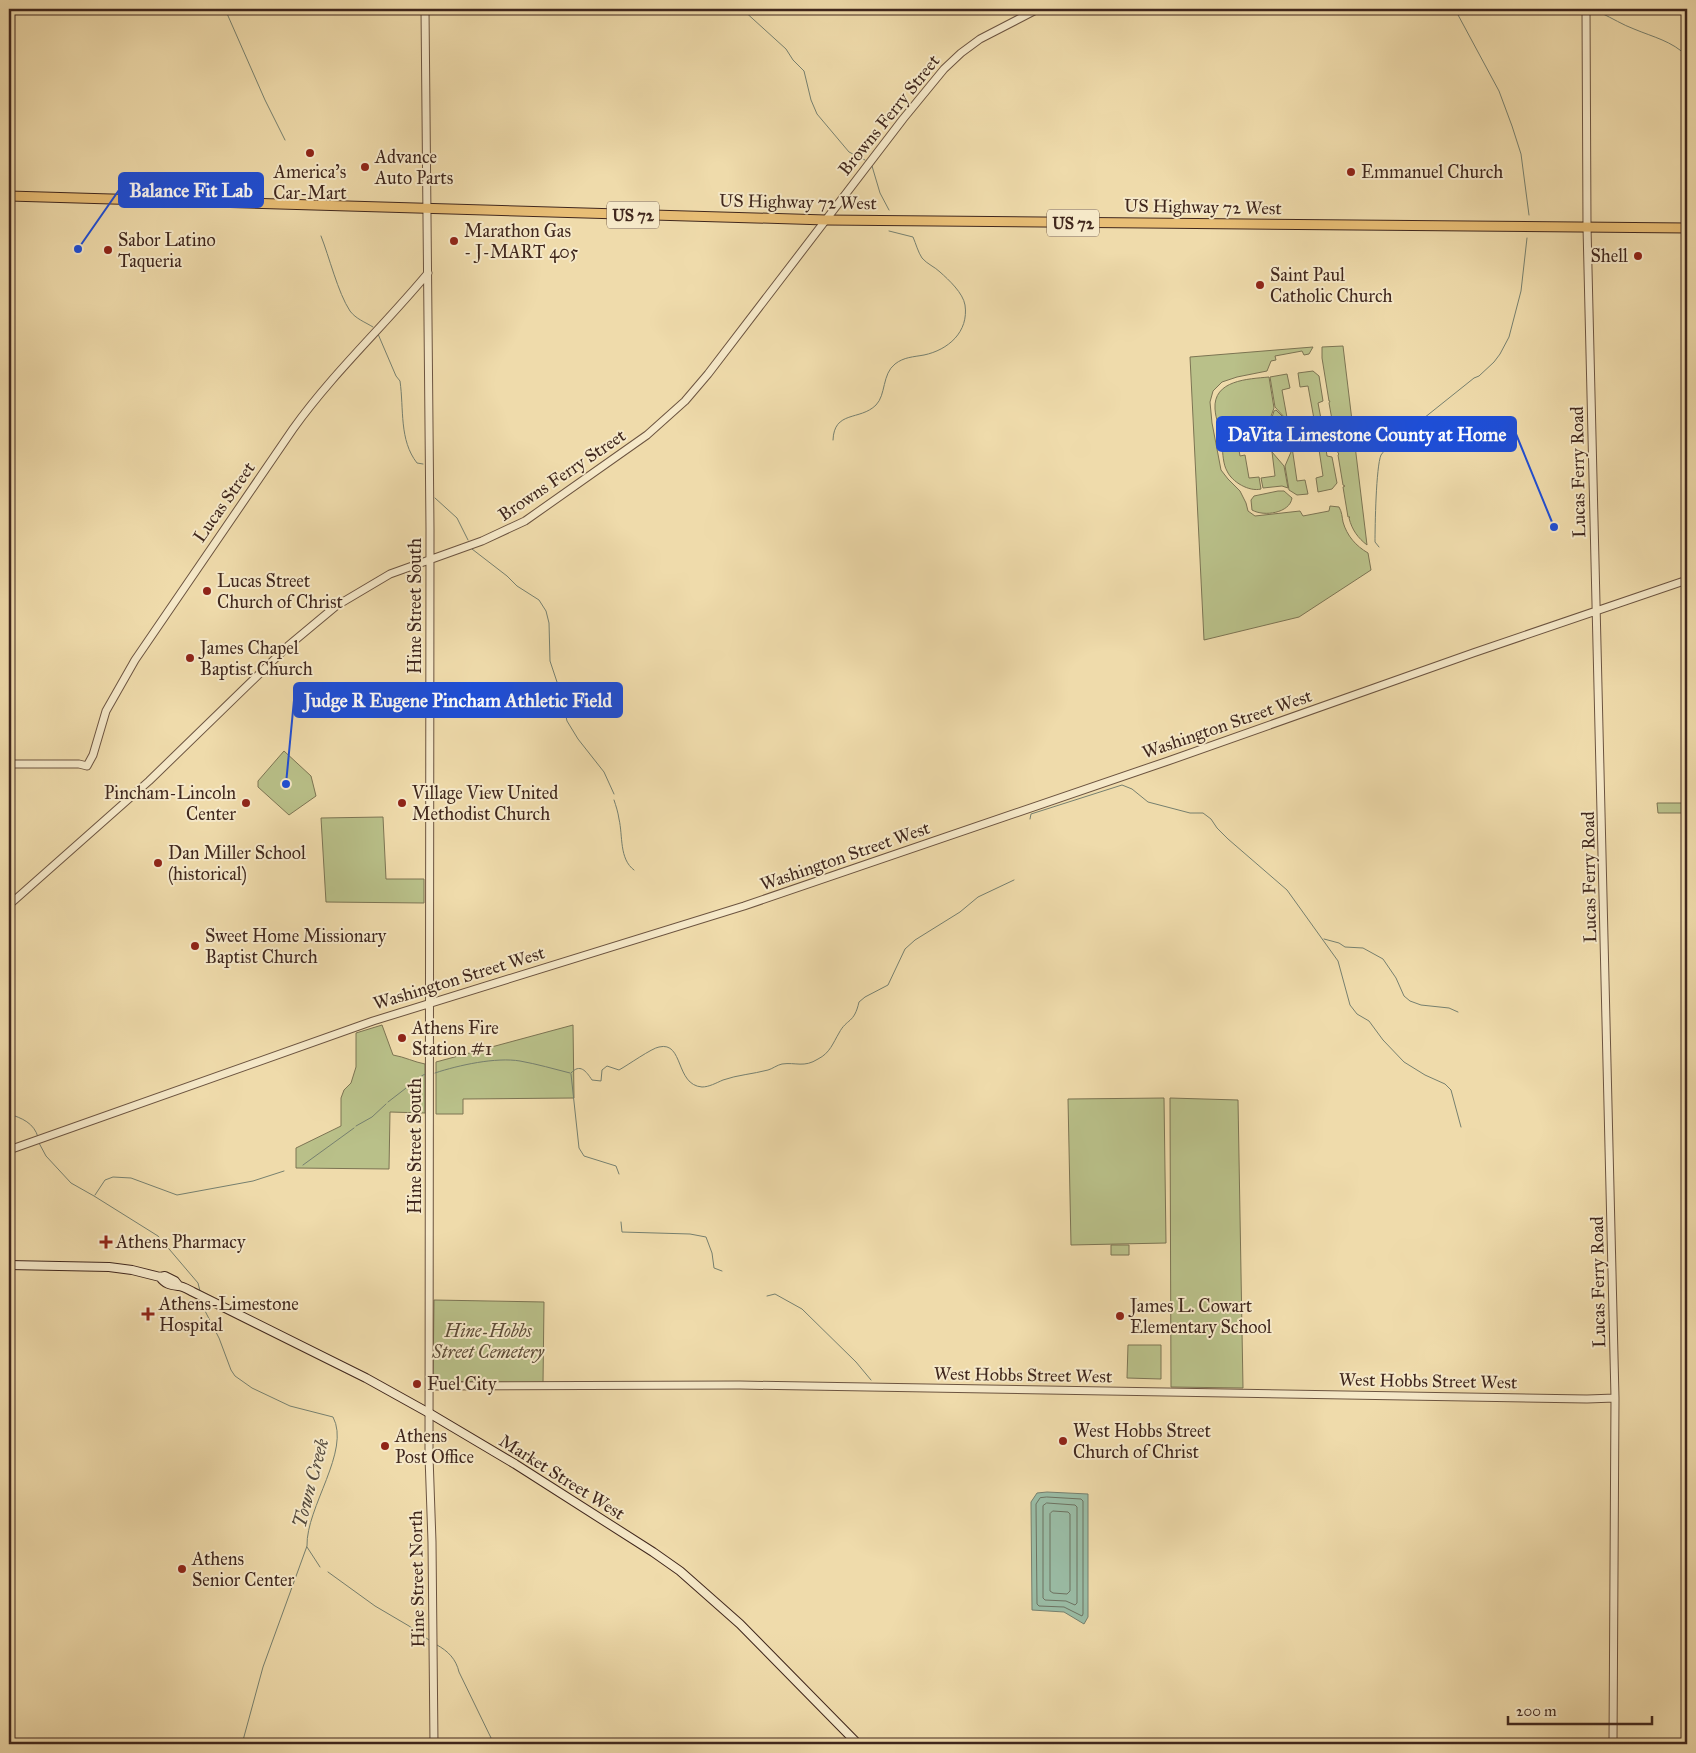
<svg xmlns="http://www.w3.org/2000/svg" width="1696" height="1753" viewBox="0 0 1696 1753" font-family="'IM FELL Great Primer',serif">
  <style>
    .green { fill: #b9c089; stroke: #7c7453 }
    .water { fill: #9abca5; stroke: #76806f }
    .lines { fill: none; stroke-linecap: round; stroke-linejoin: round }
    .shore { stroke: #6d7261; stroke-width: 1 }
    .stream { stroke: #76806f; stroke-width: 1 }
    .tertiary-casing { stroke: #6c5440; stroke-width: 9 }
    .secondary-casing { stroke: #40271d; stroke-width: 10 }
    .trunk-casing { stroke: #40271d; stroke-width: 11 }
    .tertiary { stroke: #f5e8c8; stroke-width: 7 }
    .secondary { stroke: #f5e8c8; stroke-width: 8 }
    .trunk { stroke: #e8be76; stroke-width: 9 }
    .poi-dot { fill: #8f2418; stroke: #f5e8c8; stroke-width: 2 }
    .labels { text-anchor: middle; stroke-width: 4; stroke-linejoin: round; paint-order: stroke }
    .shield { fill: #f5e8c8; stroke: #766150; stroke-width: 1 }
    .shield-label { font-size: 16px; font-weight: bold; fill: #40271d }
    .street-label { font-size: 18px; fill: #40271d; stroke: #f5e8c8 }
    .poi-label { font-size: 18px; fill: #40271d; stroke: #f5e8c8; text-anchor: start }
    .park-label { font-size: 18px; font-style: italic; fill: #5e4d38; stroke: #f5e8c8 }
    .water-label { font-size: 19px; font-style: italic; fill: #564c3f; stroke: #f5e8c8 }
    .leader { fill: none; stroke: #1d4ed8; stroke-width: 2 }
    .callout-dot { fill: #1d4ed8; stroke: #f5e8c8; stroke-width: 2 }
    .callout { fill: #1d4ed8; stroke: #1d4ed8; stroke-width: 2 }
    .callout-label { font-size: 19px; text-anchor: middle; font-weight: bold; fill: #fff }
  </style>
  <rect width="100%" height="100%" fill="#efdbab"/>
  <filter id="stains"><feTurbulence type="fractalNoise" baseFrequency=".004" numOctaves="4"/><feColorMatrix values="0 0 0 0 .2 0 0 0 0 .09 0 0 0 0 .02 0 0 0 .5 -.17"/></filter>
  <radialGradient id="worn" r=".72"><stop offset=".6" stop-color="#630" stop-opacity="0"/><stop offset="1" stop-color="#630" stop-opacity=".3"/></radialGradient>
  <path class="green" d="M1343,346L1367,545C1358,538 1352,530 1349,518L1350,517H1348L1343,487L1345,486L1343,485L1338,455L1339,454L1338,453L1329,403L1330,401H1329L1322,358V347Z
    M1313,347L1309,354L1304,355L1302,351L1275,356L1276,360L1271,361L1267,371L1237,377L1222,382L1213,391L1210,402L1212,423L1221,470L1228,479L1240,491L1246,503L1248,511L1255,516L1300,511L1303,516L1329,511L1330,506L1339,507C1342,512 1342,517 1343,522C1347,536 1356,546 1368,553L1371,570L1299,617L1204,640L1190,357Z
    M1313,371L1319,376L1323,401L1318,403L1322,424L1320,426L1317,419H1314L1308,386L1300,387L1298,373Z
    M1287,374L1290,388L1282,390L1288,423L1286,424L1285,418L1275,407L1270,377Z
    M1269,377L1274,408L1267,427L1226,433C1218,426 1216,420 1215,409C1213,380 1248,379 1269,377Z
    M1276,410L1284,418L1285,424L1269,427L1274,411Z
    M1321,434L1324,435L1327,456L1332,457L1337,483L1332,489L1318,492L1316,478L1323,476L1318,443L1321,442L1320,435Z
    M1232,437L1235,440H1232L1234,451L1239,450L1240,456L1245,455L1249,478L1259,477L1261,489C1249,492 1232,482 1227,471C1223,464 1223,454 1222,446L1227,439Z
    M1290,447H1292L1297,481L1305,480L1308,494L1297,495L1289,490L1285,466L1291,452Z
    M1272,452L1284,466L1288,488L1282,486L1263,488L1261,478L1275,476Z
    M1278,491H1284L1292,498C1290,513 1264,517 1252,510L1251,500L1254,496Z
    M284,751L311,776L316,796L289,815L258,787V781Z
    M1657,803H1687V813H1658Z
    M383,817L386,879H424V903L326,902L321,818Z
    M382,1025L393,1055C405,1057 414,1062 425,1064V1113L390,1112L389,1169L296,1168V1148L341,1126V1098L344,1090L351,1083L356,1067V1033Z
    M573,1025L574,1098L463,1099V1114H436V1062Z
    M1164,1098L1166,1243L1071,1245L1068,1099Z
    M1170,1098L1238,1100L1243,1388L1171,1387Z
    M1111,1245H1129V1255H1111Z
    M434,1300L544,1302L543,1383L433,1381Z
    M1128,1345H1161V1379L1127,1378Z"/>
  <path class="water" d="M1047,1492L1088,1494V1617L1084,1624L1064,1612L1032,1610L1031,1502L1037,1493Z"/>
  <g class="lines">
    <path class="shore" d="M1047,1497L1081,1499L1083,1501V1614L1082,1616L1064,1607L1039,1606L1037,1604L1036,1504L1040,1498Z
      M1047,1503L1075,1505L1077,1507V1603L1075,1605L1066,1601L1045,1600L1043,1598V1506Z
      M1053,1511L1068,1512L1070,1514V1591L1067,1594L1053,1593L1050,1591V1514Z"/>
    <path class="stream" d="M225,9L265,100L285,140
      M742,9L786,49L793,60L804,71L811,100L817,114L849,152L865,160
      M1442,9L1457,13L1499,91L1512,126L1521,154L1529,215
      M1597,9L1601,13C1612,18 1623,25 1634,29C1653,37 1672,41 1687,56
      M872,166L880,193L889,210
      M321,236C329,256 338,293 350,311C356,319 365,322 373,327
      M378,334L396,376L400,381C404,409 399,440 417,463L423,464
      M833,440C834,410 860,421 876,405C886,395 882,374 895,364C904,357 913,357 924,355C948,350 969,332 965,305C963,293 949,280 940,272C935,267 927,264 922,258C918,252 916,244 913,237L889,231
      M435,498L457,518L468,540
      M1379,547L1375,542C1375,526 1376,467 1381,455C1383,452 1387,448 1389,446L1474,378L1479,376L1494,362L1500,354L1509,337L1521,291L1527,238
      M472,549L507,576L517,586L539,600L546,611L549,623L550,661L561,694L567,721L578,739L604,772L614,794
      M614,800C616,806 618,812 619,819C623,836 619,859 634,870
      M1030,819L1031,814L1122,785L1132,789L1148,802L1190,813H1203L1211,819L1217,828L1228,839L1287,890L1338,961L1350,1005L1357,1014L1369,1021L1383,1040L1404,1062L1425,1075L1445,1084L1451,1090L1461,1127
      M1324,939L1339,943L1345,947L1363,948L1383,959L1396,978L1404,996L1410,1001L1421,1005L1449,1008L1458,1012
      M435,1073C459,1065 496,1057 520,1061C537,1064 554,1069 570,1073
      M571,1073C580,1063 586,1071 592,1080L601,1081L602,1070L607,1066L619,1070C628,1065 652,1048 659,1047C684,1041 675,1085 702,1087C709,1087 716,1083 723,1080C737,1075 753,1074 768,1070C772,1069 777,1065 782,1064C796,1062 804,1068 818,1059C830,1053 833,1043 839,1033C847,1018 854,1024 859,1002L865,997L888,985L905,949L915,940L960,912L978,897L1014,880
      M571,1074L579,1148L584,1156L616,1166L619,1174
      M388,1102L423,1075L427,1074
      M9,1114C22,1118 34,1123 38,1137
      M356,1126L372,1117L386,1104
      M39,1143L46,1156L71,1183L94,1196L158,1236L198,1283L200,1291
      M303,1165L354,1128
      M95,1195L105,1180L113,1177L131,1178L177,1195L253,1181L284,1171
      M621,1222L622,1232L690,1234L706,1237L712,1253L714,1268L722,1271
      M767,1296L775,1294L802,1309L856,1362L871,1380
      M202,1300L204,1309L219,1338L231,1370L235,1376L252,1388L290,1406L333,1417C351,1451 306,1507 307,1546L263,1667L242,1744
      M307,1547L320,1567
      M328,1572L375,1606L409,1626L429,1640
      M437,1645C448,1651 456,1659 459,1672L494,1744"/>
    <defs>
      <path id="tertiary" d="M425,9L430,529L429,1456L432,1542L434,1744
        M1586,9L1587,227L1615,1398L1613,1744
        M9,764H79L87,766L93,755L106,711L135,660L293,429C333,373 384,326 428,273
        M9,905L149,781L288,646L336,606L390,574L482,541L525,521L647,435L685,401L708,374L903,119L944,69L961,53L980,39L1038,9
        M9,1150L373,1021L744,906L1168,761L1473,653L1687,580
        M430,1386L740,1385L1587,1399L1615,1398"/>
      <path id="secondary" d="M9,1265L109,1267L132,1270L160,1277L165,1276L175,1281L179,1286
        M160,1277C165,1284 170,1285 178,1286C183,1286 189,1290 193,1292L366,1378L429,1413L515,1464L653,1552L680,1571L740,1624L858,1744"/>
      <path id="trunk" d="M9,196L826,220L1687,228"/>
    </defs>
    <use href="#tertiary" class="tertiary-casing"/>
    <use href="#secondary" class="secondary-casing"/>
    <use href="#trunk" class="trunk-casing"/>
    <use href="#tertiary" class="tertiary"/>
    <use href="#secondary" class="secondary"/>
    <use href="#trunk" class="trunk"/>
  </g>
  <g class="poi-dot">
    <circle cx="310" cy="153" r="5"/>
    <circle cx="365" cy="167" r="5"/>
    <circle cx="1351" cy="172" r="5"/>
    <circle cx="454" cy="241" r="5"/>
    <circle cx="108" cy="250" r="5"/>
    <circle cx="1638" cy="256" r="5"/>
    <circle cx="1260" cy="285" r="5"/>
    <circle cx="207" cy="591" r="5"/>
    <circle cx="190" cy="658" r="5"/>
    <circle cx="246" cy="803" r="5"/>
    <circle cx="402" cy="803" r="5"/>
    <circle cx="158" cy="863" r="5"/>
    <circle cx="195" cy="946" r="5"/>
    <circle cx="402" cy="1038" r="5"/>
    <path d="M103.5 1234.5h5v5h5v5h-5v5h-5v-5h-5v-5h5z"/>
    <path d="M145.5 1306.5h5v5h5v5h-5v5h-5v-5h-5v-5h5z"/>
    <circle cx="1120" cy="1316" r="5"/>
    <circle cx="417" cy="1384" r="5"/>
    <circle cx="1063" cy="1441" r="5"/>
    <circle cx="385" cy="1446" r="5"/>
    <circle cx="182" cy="1569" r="5"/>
  </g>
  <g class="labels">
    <g class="shield">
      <rect x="607" y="201.5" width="52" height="27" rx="4"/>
      <rect x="1047" y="209.5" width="52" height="27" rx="4"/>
    </g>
    <g class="shield-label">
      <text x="633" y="221">US 72</text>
      <text x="1073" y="229">US 72</text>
    </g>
    <g class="street-label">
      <text transform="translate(889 115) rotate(-51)" y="6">Browns Ferry Street</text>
      <text transform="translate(798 202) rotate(1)" y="6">US Highway 72 West</text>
      <text transform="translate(1203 207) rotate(1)" y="6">US Highway 72 West</text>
      <text transform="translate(1578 472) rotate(-91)" y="6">Lucas Ferry Road</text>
      <text transform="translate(562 475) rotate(-34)" y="6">Browns Ferry Street</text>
      <text transform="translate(224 502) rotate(-55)" y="6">Lucas Street</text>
      <text transform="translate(415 606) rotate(-90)" y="6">Hine Street South</text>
      <text transform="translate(1227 724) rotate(-19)" y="6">Washington Street West</text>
      <text transform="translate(845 856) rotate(-19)" y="6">Washington Street West</text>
      <text transform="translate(1589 877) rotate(-91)" y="6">Lucas Ferry Road</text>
      <text transform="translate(459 978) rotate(-17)" y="6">Washington Street West</text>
      <text transform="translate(415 1146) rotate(-90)" y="6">Hine Street South</text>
      <text transform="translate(1598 1282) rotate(-91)" y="6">Lucas Ferry Road</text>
      <text transform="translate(1023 1375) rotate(1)" y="6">West Hobbs Street West</text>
      <text transform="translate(1428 1381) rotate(1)" y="6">West Hobbs Street West</text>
      <text transform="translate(562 1477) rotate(32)" y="6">Market Street West</text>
      <text transform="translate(417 1579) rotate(-91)" y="6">Hine Street North</text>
    </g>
    <g class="poi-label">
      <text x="375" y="163">Advance<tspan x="375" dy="21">Auto Parts</tspan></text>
      <text x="310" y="178" text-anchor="middle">America's<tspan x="310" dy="21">Car-Mart</tspan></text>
      <text x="1361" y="178">Emmanuel Church</text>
      <text x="464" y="237">Marathon Gas<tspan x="464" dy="21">- J-MART 405</tspan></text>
      <text x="118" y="246">Sabor Latino<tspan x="118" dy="21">Taqueria</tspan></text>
      <text x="1628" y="262" text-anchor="end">Shell</text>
      <text x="1270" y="281">Saint Paul<tspan x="1270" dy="21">Catholic Church</tspan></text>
      <text x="217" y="587">Lucas Street<tspan x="217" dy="21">Church of Christ</tspan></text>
      <text x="200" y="654">James Chapel<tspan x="200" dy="21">Baptist Church</tspan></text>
      <text x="236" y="799" text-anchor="end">Pincham-Lincoln<tspan x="236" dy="21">Center</tspan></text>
      <text x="412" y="799">Village View United<tspan x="412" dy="21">Methodist Church</tspan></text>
      <text x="168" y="859">Dan Miller School<tspan x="168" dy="21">(historical)</tspan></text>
      <text x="205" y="942">Sweet Home Missionary<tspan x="205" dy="21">Baptist Church</tspan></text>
      <text x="412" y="1034">Athens Fire<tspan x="412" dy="21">Station #1</tspan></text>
      <text x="116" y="1248">Athens Pharmacy</text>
      <text x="159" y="1310">Athens-Limestone<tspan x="159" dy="21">Hospital</tspan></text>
      <text x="1130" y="1312">James L. Cowart<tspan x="1130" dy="21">Elementary School</tspan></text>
      <text x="427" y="1390">Fuel City</text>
      <text x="1073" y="1437">West Hobbs Street<tspan x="1073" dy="21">Church of Christ</tspan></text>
      <text x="395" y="1442">Athens<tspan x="395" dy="21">Post Office</tspan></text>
      <text x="192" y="1565">Athens<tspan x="192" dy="21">Senior Center</tspan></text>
    </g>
    <g class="park-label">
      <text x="488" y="1337">Hine-Hobbs<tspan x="488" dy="21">Street Cemetery</tspan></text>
    </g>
    <g class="water-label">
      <text transform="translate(310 1483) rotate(-75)" y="7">Town Creek</text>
    </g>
  </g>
  <path class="leader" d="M78 249L119 190M1554 527L1516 434M286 784L294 700"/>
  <g class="callout-dot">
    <circle cx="78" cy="249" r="5"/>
    <circle cx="1554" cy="527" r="5"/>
    <circle cx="286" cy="784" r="5"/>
  </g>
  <g class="callout">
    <rect x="119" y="173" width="144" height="34" rx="5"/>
    <rect x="1217" y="417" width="299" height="34" rx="5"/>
    <rect x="294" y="683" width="328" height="34" rx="5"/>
  </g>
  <g class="callout-label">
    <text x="191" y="197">Balance Fit Lab</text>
    <text x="1367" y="441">DaVita Limestone County at Home</text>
    <text x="458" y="707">Judge R Eugene Pincham Athletic Field</text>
  </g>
  <rect width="1696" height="1753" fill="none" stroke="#efdbab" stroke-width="30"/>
  <rect x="10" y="10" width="1676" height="1733" fill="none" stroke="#40271d" stroke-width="2.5"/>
  <rect x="15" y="15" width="1666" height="1723" fill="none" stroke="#40271d"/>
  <path d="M1508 1716v8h144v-8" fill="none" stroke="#40271d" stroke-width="2.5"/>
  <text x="1516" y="1716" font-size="15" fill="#40271d" stroke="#f5e8c8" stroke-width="4" paint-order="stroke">200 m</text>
  <rect width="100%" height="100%" filter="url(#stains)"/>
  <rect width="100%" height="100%" fill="url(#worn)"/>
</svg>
